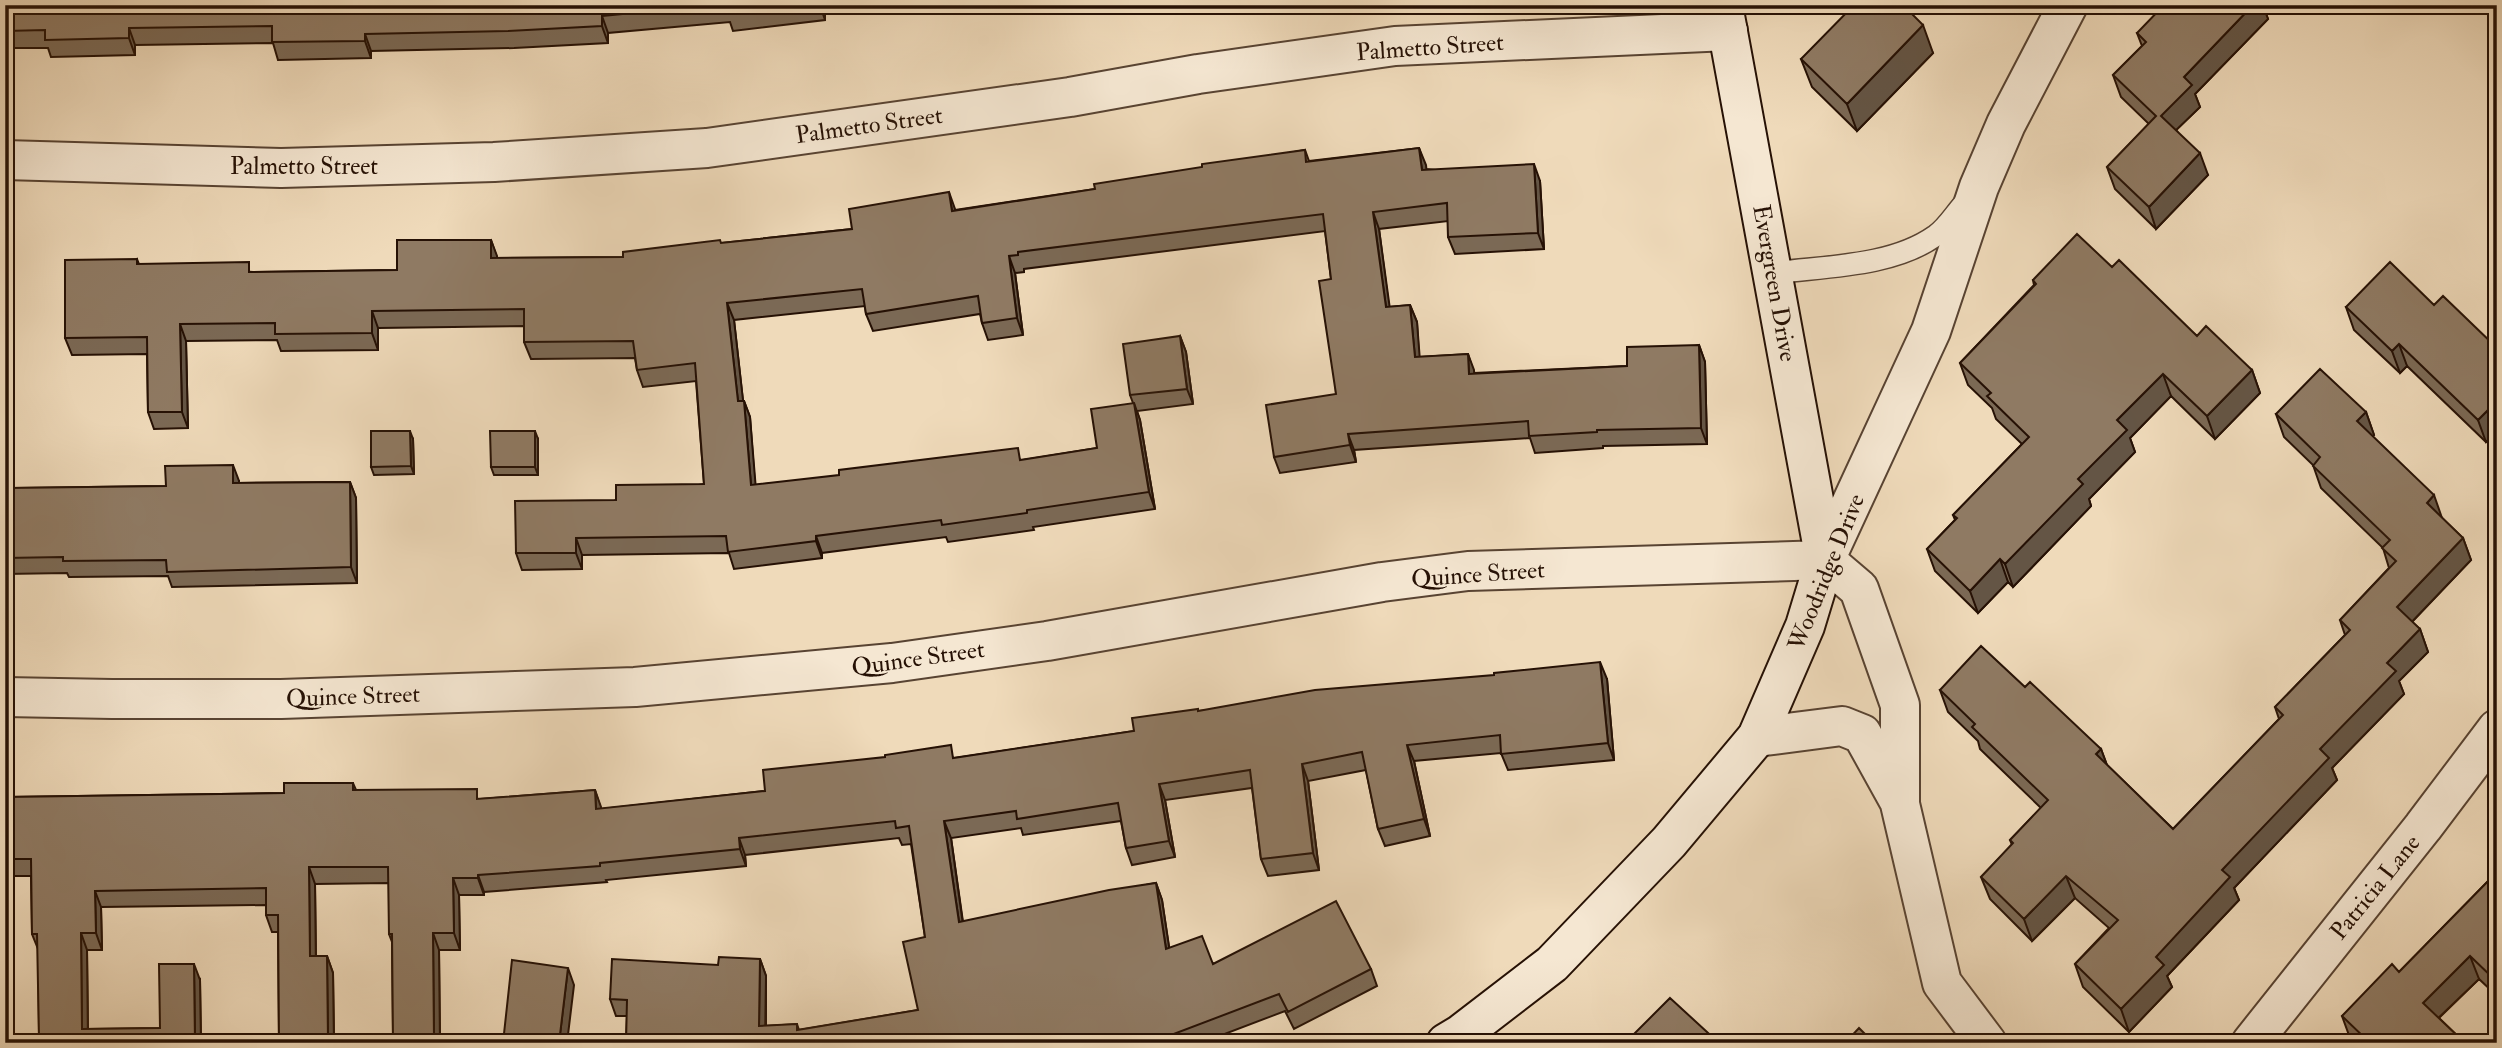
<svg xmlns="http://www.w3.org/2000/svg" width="2502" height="1048" viewBox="0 0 2502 1048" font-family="'IM FELL Double Pica',serif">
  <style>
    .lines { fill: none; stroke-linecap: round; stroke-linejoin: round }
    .lane-casing { stroke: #584332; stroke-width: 24 }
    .street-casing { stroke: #584332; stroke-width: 42 }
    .secondary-casing { stroke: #261105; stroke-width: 42 }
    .lane { stroke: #f5e7d2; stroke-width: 21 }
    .street { stroke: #f5e7d2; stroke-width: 38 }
    .secondary { stroke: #f5e7d2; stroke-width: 38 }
    .wall { fill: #7b6955; stroke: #261105; stroke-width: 2; fill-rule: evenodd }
    .shaded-wall { fill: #645545; stroke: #261105; stroke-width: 2 }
    .building { fill: #8f7a63; stroke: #261105; stroke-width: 2; fill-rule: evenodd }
    .labels { text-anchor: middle; stroke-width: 6; stroke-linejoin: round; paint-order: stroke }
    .street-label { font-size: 24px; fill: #261105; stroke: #f5e7d2 }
  </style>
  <rect width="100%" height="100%" fill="#efdaba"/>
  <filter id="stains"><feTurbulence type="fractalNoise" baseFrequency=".00286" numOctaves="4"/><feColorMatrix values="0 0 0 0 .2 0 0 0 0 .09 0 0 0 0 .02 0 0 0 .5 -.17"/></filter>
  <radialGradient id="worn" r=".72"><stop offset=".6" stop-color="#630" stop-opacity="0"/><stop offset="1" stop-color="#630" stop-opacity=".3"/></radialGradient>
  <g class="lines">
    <defs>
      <path id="lane" d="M1773,273C1825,266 1891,267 1935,236C1946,229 1955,214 1964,204"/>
      <path id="street" d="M5,160L281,168L494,162L707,148L1070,97L1198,74L1395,46L1728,31
        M1825,560L1931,331L1979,187L2006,124L2068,5
        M1825,560L1859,589L1900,705V804L1942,983L1987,1043
        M5,697L112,699H281L635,687L892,663L1047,641L1382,582L1468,571L1825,560
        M1757,737L1842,726L1862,734L1898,799
        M2251,1043L2423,827L2497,729"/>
      <path id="secondary" d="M1446,1043L1461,1034L1552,964L1669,842L1757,737L1805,626L1825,560L1723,5"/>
    </defs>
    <use href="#lane" class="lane-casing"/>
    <use href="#street" class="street-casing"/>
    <use href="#secondary" class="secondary-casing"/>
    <use href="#lane" class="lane"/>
    <use href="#street" class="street"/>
    <use href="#secondary" class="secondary"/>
  </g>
  <path class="wall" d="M5,5H892L825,13V20L733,31L730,22L608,33V43L514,48L371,51V58L278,60L273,43L135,45V55L51,57L48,48H5Z
    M2264,8L2268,19L2195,94L2200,107L2176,130L2208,175L2156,229L2115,189L2107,167L2149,124L2121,97L2113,75L2142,46L2137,33Z
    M1912,14L1933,53L1857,131L1812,87L1801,59Z
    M1419,148L1426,169L1540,181L1544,249L1455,254L1448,237V221L1379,229L1389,307L1410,305L1417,322L1419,357L1468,354L1474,373L1627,366L1699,345L1705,362L1707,444L1603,446V448L1535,453L1530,438L1354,450L1356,462L1280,473L1274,457L1336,394L1331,279L1325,231L1024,269V272L1015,273L1023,335L988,340L982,323L980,314L873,331L866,314L865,306L734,320L743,401H744L750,417L755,485L1023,460L1097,448L1133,403L1130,395L1180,336L1186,352L1193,404L1137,411L1140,420L1155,509L1033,527L1034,530L948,542L946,537L822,553V558L734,569L729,553L582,555V569L522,570L516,553L616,500L704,484L696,381L643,387L637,370L635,358L531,359L524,342V326L378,328V350L281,351L277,340L186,341L188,428L154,429L148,412L147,354L72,355L65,338L137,259L139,264L253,272L397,270L491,240L497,258L623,257L721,243L852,229L955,210L1095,189L1305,150L1309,161Z
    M2112,267L2197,336L2252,370L2260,393L2215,439L2171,396L2130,438L2135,452L2089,499L2091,506L2013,587L2008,582L1978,613L1935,571L1927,549L1955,520L1953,515L2022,444L1996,419L1992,408L1968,385L1960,363L2034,285L2033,280Z
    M2434,305L2497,348V435L2495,433L2486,442L2407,366L2400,373L2354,330L2346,307Z
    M2366,412L2374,435L2372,436L2442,518L2463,538L2471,560L2412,622L2420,629L2428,652L2399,681L2404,694L2332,768L2337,780L2234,888L2239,900L2167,976L2172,987L2129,1032L2083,987L2075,964L2109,928L2075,898L2032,941L1990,899L1981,877L2012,845L2010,840L2041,808L1980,749L1978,741L1948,712L1940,690L2025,687L2101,749L2107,765L2173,829L2279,719L2275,707L2345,635L2340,620L2389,568L2383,548L2321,488L2313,465L2284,437L2276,414Z
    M413,439L414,474L374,475L371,467Z
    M538,439V475H494L491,467Z
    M5,464H7L13,480V488L166,486L239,481V483L350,482L356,498L357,583L172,587L168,576L69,577L67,573L5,574Z
    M1607,679L1614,760L1508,770L1501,753L1414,761L1430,836L1385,846L1378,829L1366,770L1308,781L1319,870L1268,876L1261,859L1252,788L1165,800L1175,857L1132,865L1126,848L1121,821L1023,835L1021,828L951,838L963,922L1156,883L1162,900L1169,948L1213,964L1371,969L1377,986L1294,1029L1285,1011L1201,1043H626L627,1016H616L610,999L718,965L760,959L766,976V1026L797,1024L799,1030L918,1010L925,937L911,844L902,845L899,838L745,855L746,866L606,880L607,882L484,892V895H459L460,950H439L440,1040L279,1043L278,932H272L266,915V905L101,907L102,950H87L88,1029L160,1028L200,980L201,1043L39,1037L38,949L32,934L31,876H5V794L6,797L284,793L353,783L356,790L480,799L595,790L601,809L765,791L955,758L1134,731L1198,711ZM389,883V934L392,942L393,1039L334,1040L333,973L327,956H316L315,884Z
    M2497,872V996L2479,979L2439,1018L2465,1043H2355L2350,1038L2342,1016L2399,972Z"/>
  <path class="shaded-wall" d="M820,5H822L825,13V20Z
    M1897,5H1921L1903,24Z
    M2253,5H2267L2264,8L2268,19L2195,94L2200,107L2169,137L2161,116L2184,77Z
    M602,16L608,33V43L602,26Z
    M1923,25L1933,53L1857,131L1847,104Z
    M129,28L135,45V55L129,38Z
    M365,34L371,51V58L365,41Z
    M1419,148L1426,165L1428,186L1422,170Z
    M2200,153L2208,175L2156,229L2149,207Z
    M1534,164L1540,181L1544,249L1538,233Z
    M949,192L955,209L958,227L952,211Z
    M1373,212L1379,229L1392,324L1386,307Z
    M491,240L497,256L498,275L491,258Z
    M1009,256L1015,273L1023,335L1017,318Z
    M727,303L734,320L745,418L738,401Z
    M1410,305L1417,322L1421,374L1415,357Z
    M372,311L378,328V350L372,333Z
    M180,324L186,341L188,428L182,412Z
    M1180,336L1186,352L1193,404L1187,389Z
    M2399,344L2407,366L2400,373L2392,351Z
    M1699,345L1705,362L1707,444L1701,428Z
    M1468,354L1474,370L1475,391L1469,374Z
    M2252,370L2260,393L2215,439L2207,416Z
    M2163,374L2171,396L2130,438L2135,452L2089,499L2091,506L2013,587L2005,564L2117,420Z
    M744,401L750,417L757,502L751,485Z
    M1134,403L1140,420L1155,509L1149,492Z
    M2487,411L2495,433L2486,442L2478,420Z
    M2366,412L2374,435L2365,444L2357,421Z
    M410,431L413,439L414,474L411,466Z
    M535,431L538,439V475L535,467Z
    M1348,434L1354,450L1356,462L1350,445Z
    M7,464L13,480V504L8,488Z
    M233,465L239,481V499L233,483Z
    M350,482L356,498L357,583L351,567Z
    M2434,495L2442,518L2427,503Z
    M816,536L822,553V558L816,541Z
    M576,538L582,555V569L576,553Z
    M2463,538L2471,560L2405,629L2397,607Z
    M2000,559L2008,582L1978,613L1970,591Z
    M2420,629L2428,652L2399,681L2404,694L2332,768L2337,780L2234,888L2239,900L2167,976L2172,987L2129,1032L2121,1009L2156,957L2222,870L2320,749L2387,663Z
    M1600,662L1607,679L1614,760L1608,743Z
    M1407,745L1414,761L1430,836L1424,819Z
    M2101,749L2109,771L2096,754Z
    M1302,764L1308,781L1319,870L1313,853Z
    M1159,784L1165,800L1175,857L1169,841Z
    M595,790L601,807L602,826L596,809Z
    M944,821L951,838L965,939L959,922Z
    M739,838L745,855L746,866L740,849Z
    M309,867L315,884L316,973L310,956Z
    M478,875L484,892V895L478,878Z
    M2066,876L2075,898L2032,941L2024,919Z
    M453,878L459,895L460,950L454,933Z
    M1156,883L1162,900L1172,966L1166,949Z
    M95,891L101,907L102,950L96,933Z
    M81,933L87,950L88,1043L82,1029Z
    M433,933L439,950L440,1043L434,1040Z
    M327,956L333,973L334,1043L328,1040Z
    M2470,956L2479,979L2431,1025L2423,1003Z
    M760,959L766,976L765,1043L759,1026Z
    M194,964L200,980L201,1043H195Z
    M568,968L574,985L567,1043H559Z"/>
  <path class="building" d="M5,5H715L602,16V26L508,31L365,34V41L272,42V26L129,28V38L45,40V30L5,31Z
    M726,5H801L727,14Z
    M1854,5H1903L1923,25L1847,104L1801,59Z
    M2164,5H2253L2184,77L2192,85L2161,116L2200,153L2149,207L2107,167L2156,116L2113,75L2146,42L2137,33Z
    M1419,148L1422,170L1534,164L1538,233L1448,237L1447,203L1373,212L1386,307L1410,305L1415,357L1468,354L1469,374L1627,366V347L1699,345L1701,428L1597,430V432L1529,436L1528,421L1348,434L1350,445L1274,457L1266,405L1336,394L1319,281L1331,279L1323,214L1018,252V255L1009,256L1017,318L982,323L978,296L866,314L862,289L727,303L738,401H744L751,485L839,475V470L1018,448L1020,460L1097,448L1091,409L1134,403L1149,492L1027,510V513L942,525L941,520L816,536V541L728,552L726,536L576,538V553H516L515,501L616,500V485L704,484L695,363L637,370L633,341L524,342V309L372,311V333L275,334V323L180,324L182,412H148L147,337L65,338V260L137,259V264L249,262V272L397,270V240H491V258L623,257V252L720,240L721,243L852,229L849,209L949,192L952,211L1095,189L1094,184L1202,167V164L1305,150L1306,162Z
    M2077,234L2112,267L2119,260L2197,336L2206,326L2252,370L2207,416L2163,374L2117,420L2127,430L2078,479L2083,484L2005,564L2000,559L1970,591L1927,549L1957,518L1953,515L2029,437L1987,396L1991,393L1960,363L2036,284L2033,280Z
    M2390,262L2434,305L2443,296L2497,348V421L2487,411L2478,420L2399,344L2392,351L2346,307Z
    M1180,336L1187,389L1130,395L1123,344Z
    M2320,369L2366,412L2357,421L2434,495L2427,503L2463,538L2397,607L2420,629L2387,663L2396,671L2320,749L2329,758L2222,870L2230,877L2156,957L2164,965L2121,1009L2075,964L2118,920L2066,876L2024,919L1981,877L2013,843L2010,840L2048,800L1972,727L1975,724L1940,690L1981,646L2025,687L2030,682L2101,749L2096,754L2173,829L2283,715L2275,707L2350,630L2340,620L2396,561L2382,548L2390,540L2313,466L2320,457L2276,414Z
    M371,431H410L411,466L371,467Z
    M490,431H535V467H491Z
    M5,464H7L8,488L166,486L165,466L233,465V483L350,482L351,567L167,572L166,560L63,561V557L5,558Z
    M1600,662L1608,743L1501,754L1500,735L1407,745L1424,819L1378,829L1362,752L1302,764L1313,853L1261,859L1250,770L1159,784L1169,841L1126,848L1118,803L1017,819L1016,811L944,821L959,922L1109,890L1156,883L1166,949L1202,936L1213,964L1336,901L1371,969L1288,1012L1279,994L1150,1043H626L627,1000L610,999L612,959L718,965L719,957L760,959L759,1026L797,1024V1030L918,1010L903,942L925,937L909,826L896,828L895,821L739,838L740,849L600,863V866L478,875V878H453L454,933H433L434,1040H455V1043H279L278,915H266V888L95,891L96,933H81L82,1029L160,1028L159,964H194L195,1043H5V1038L39,1037L37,934H32L31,859H5V797L284,793V783H353V790L477,789V799L595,790L596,809L765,791L763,770L885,757V755L951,745L953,758L1134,731L1132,718L1198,709V711L1315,690L1494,675V673ZM309,867H388L389,934H392L393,1039L328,1040L327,956H310Z
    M2497,872V977L2495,980L2470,956L2423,1003L2465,1043H2370L2342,1016L2392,964L2399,972Z
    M512,960L568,968L559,1043H503Z
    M1670,998L1719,1043H1629L1627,1041Z
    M1859,1028L1874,1043H1845Z"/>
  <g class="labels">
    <g class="street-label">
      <text transform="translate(1430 47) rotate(-4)" y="8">Palmetto Street</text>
      <text transform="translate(869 125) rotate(-8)" y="8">Palmetto Street</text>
      <text x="304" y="174">Palmetto Street</text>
      <text transform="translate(1775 283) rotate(80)" y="8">Evergreen Drive</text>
      <text transform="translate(1826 572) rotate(-68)" y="8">Woodridge Drive</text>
      <text transform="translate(1478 574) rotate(-4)" y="8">Quince Street</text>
      <text transform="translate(918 658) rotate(-8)" y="8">Quince Street</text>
      <text transform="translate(353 696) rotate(-2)" y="8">Quince Street</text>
      <text transform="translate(2375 887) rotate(-51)" y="8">Patricia Lane</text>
    </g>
  </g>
  <rect width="2502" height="1048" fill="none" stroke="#efdaba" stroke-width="28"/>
  <rect x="7" y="7" width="2488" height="1034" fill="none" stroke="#261105" stroke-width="3.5"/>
  <rect x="14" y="14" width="2474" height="1020" fill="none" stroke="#261105" stroke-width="2"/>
  <rect width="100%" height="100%" filter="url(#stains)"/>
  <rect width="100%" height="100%" fill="url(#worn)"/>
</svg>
